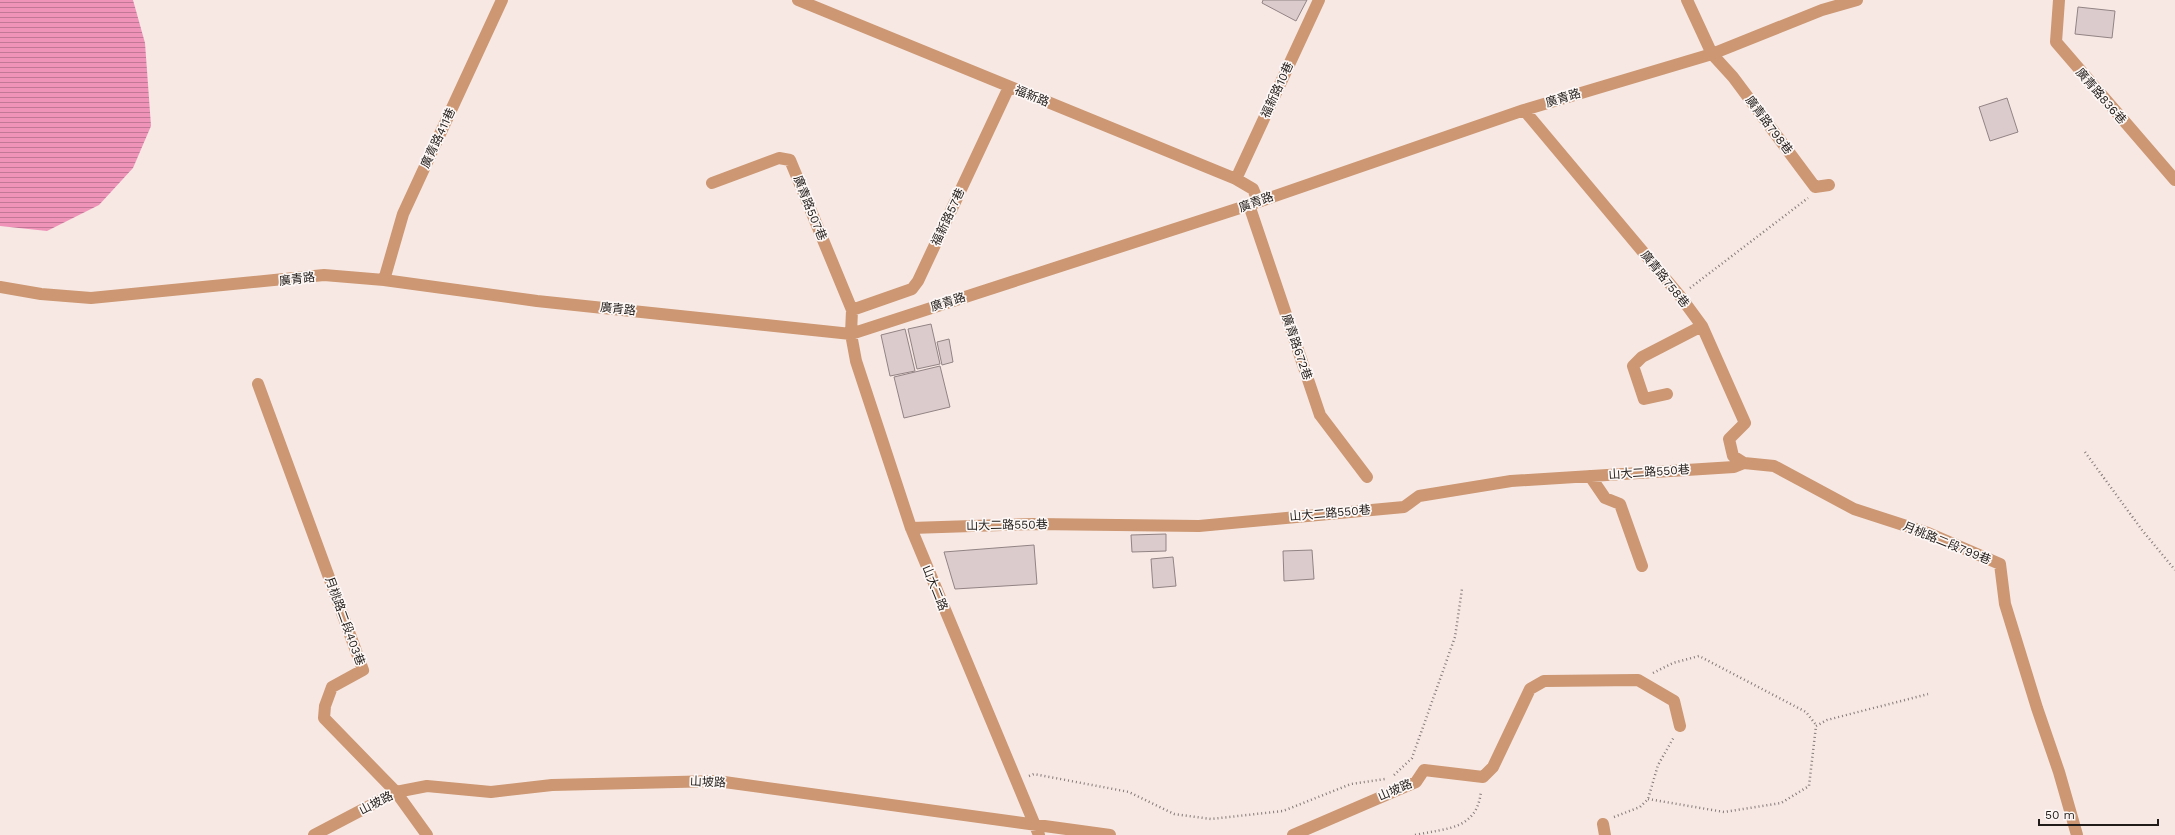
<svg xmlns="http://www.w3.org/2000/svg" width="2175" height="835" viewBox="0 0 2175 835" font-family="'Work Sans','Noto Sans TC',sans-serif">
  <style>
    .water { fill: url(#water-rules) }
    .building { fill: #dbcbcc; stroke: #928384 }
    .lines { fill: none; stroke-linecap: round; stroke-linejoin: round }
    .path { stroke: #847a77; stroke-width: 2.5; stroke-dasharray: 1 3; stroke-linecap: butt }
    .minor { stroke: #cc9772; stroke-width: 12 }
    .labels { text-anchor: middle; stroke-width: 3.5; stroke-linejoin: round; paint-order: stroke }
    .street-label { font-size: 12px; fill: #211c1a; stroke: #fdf7f6 }
  </style>
  <defs>
    <pattern id="water-rules" width="6" height="5" patternUnits="userSpaceOnUse"><rect width="6" height="5" fill="#ef93b9"/><path d="M0 2.5h6" fill="none" stroke="#c17796"/></pattern>
  </defs>
  <rect width="100%" height="100%" fill="#f7e8e4"/>
  <path class="water" d="M0,0H133L145,43L151,126L133,168L99,205L47,231L0,226Z"/>
  <path class="building" d="M1263,0H1307L1296,21L1262,3Z
    M2078,7L2115,11L2112,38L2075,34Z
    M2007,98L2018,132L1990,141L1979,107Z
    M931,324L940,364L917,369L908,329Z
    M905,329L915,371L890,376L881,335Z
    M949,339L953,362L942,365L937,342Z
    M940,366L950,407L904,418L894,377Z
    M1166,534V551L1132,552L1131,535Z
    M1034,545L1037,584L955,589L944,552Z
    M1312,550L1314,579L1284,581L1283,551Z
    M1173,557L1176,586L1153,588L1151,559Z"/>
  <g class="lines">
    <path class="path" d="M1690,288L1808,198
      M2085,452L2142,530L2175,570
      M1653,673L1673,663L1699,656L1806,712L1816,725
      M1394,775L1412,758L1455,637L1462,589
      M1029,776L1034,774L1129,792L1174,814L1211,819L1283,811L1351,784L1385,779
      M1648,799L1724,812L1781,803L1809,786L1816,726L1827,720L1928,694
      M1614,817L1640,807L1648,799L1658,765L1674,737
      M1415,835C1447,828 1477,830 1481,791"/>
    <path class="minor" d="M798,0L1236,179L1253,189L1258,201
      M1687,0L1712,54L1733,77L1815,187L1829,185
      M2059,0L2056,42L2175,180
      M1524,110L1680,296L1702,326L1745,423L1729,439L1733,456L1744,463
      M1236,179L1319,0
      M712,183L779,158L790,160L852,310L851,334L856,361L911,528L1039,835
      M1249,205L1320,415L1367,477
      M384,280L403,214L502,0
      M0,287L41,294L91,298L324,275L384,280L537,301L851,334L1249,205L1524,110L1712,54L1822,10L1857,0
      M852,310L912,289L918,281L1009,87
      M258,384L363,670L332,687L325,706L324,718L396,792L427,835
      M1667,394L1644,399L1633,366L1642,357L1702,326
      M1590,476L1605,498L1620,504L1642,566
      M911,528L1035,524L1199,526L1404,507L1419,496L1511,481L1734,467L1744,463L1774,466L1854,509L1928,533L2000,564L2005,604L2037,708L2059,772L2077,835
      M1603,824L1605,835
      M314,835L396,792L427,786L491,792L552,785L717,781L1110,835
      M1293,835L1416,782L1424,770L1483,777L1493,767L1530,689L1544,681L1638,680L1674,701L1680,726"/>
  </g>
  <g class="labels">
    <g class="street-label">
      <text transform="translate(1277 90) rotate(-65)" y="4">福新路10巷</text>
      <text transform="translate(1032 96) rotate(22)" y="4">福新路</text>
      <text transform="translate(2101 96) rotate(49)" y="4">廣青路836巷</text>
      <text transform="translate(1563 98) rotate(-17)" y="4">廣青路</text>
      <text transform="translate(1769 125) rotate(53)" y="4">廣青路798巷</text>
      <text transform="translate(438 138) rotate(-65)" y="4">廣青路411巷</text>
      <text transform="translate(1256 202) rotate(-20)" y="4">廣青路</text>
      <text transform="translate(810 208) rotate(68)" y="4">廣青路507巷</text>
      <text transform="translate(948 217) rotate(-65)" y="4">福新路57巷</text>
      <text transform="translate(297 279) rotate(-7)" y="4">廣青路</text>
      <text transform="translate(1665 279) rotate(51)" y="4">廣青路758巷</text>
      <text transform="translate(948 302) rotate(-18)" y="4">廣青路</text>
      <text transform="translate(618 309) rotate(6)" y="4">廣青路</text>
      <text transform="translate(1297 347) rotate(71)" y="4">廣青路672巷</text>
      <text transform="translate(1649 472) rotate(-4)" y="4">山大二路550巷</text>
      <text transform="translate(1330 513) rotate(-5)" y="4">山大二路550巷</text>
      <text transform="translate(1007 525) rotate(-1)" y="4">山大二路550巷</text>
      <text transform="translate(1947 543) rotate(22)" y="4">月桃路二段799巷</text>
      <text transform="translate(935 588) rotate(68)" y="4">山大二路</text>
      <text transform="translate(345 621) rotate(70)" y="4">月桃路二段403巷</text>
      <text transform="translate(708 782) rotate(2)" y="4">山坡路</text>
      <text transform="translate(1395 790) rotate(-23)" y="4">山坡路</text>
      <text transform="translate(376 803) rotate(-27)" y="4">山坡路</text>
    </g>
  </g>
  <path d="M2039 819v6h119v-6" fill="none" stroke="#211c1a" stroke-width="2"/>
  <text x="2045" y="819" font-size="12" fill="#211c1a" stroke="#fdf7f6" stroke-width="3" paint-order="stroke">50 m</text>
</svg>
